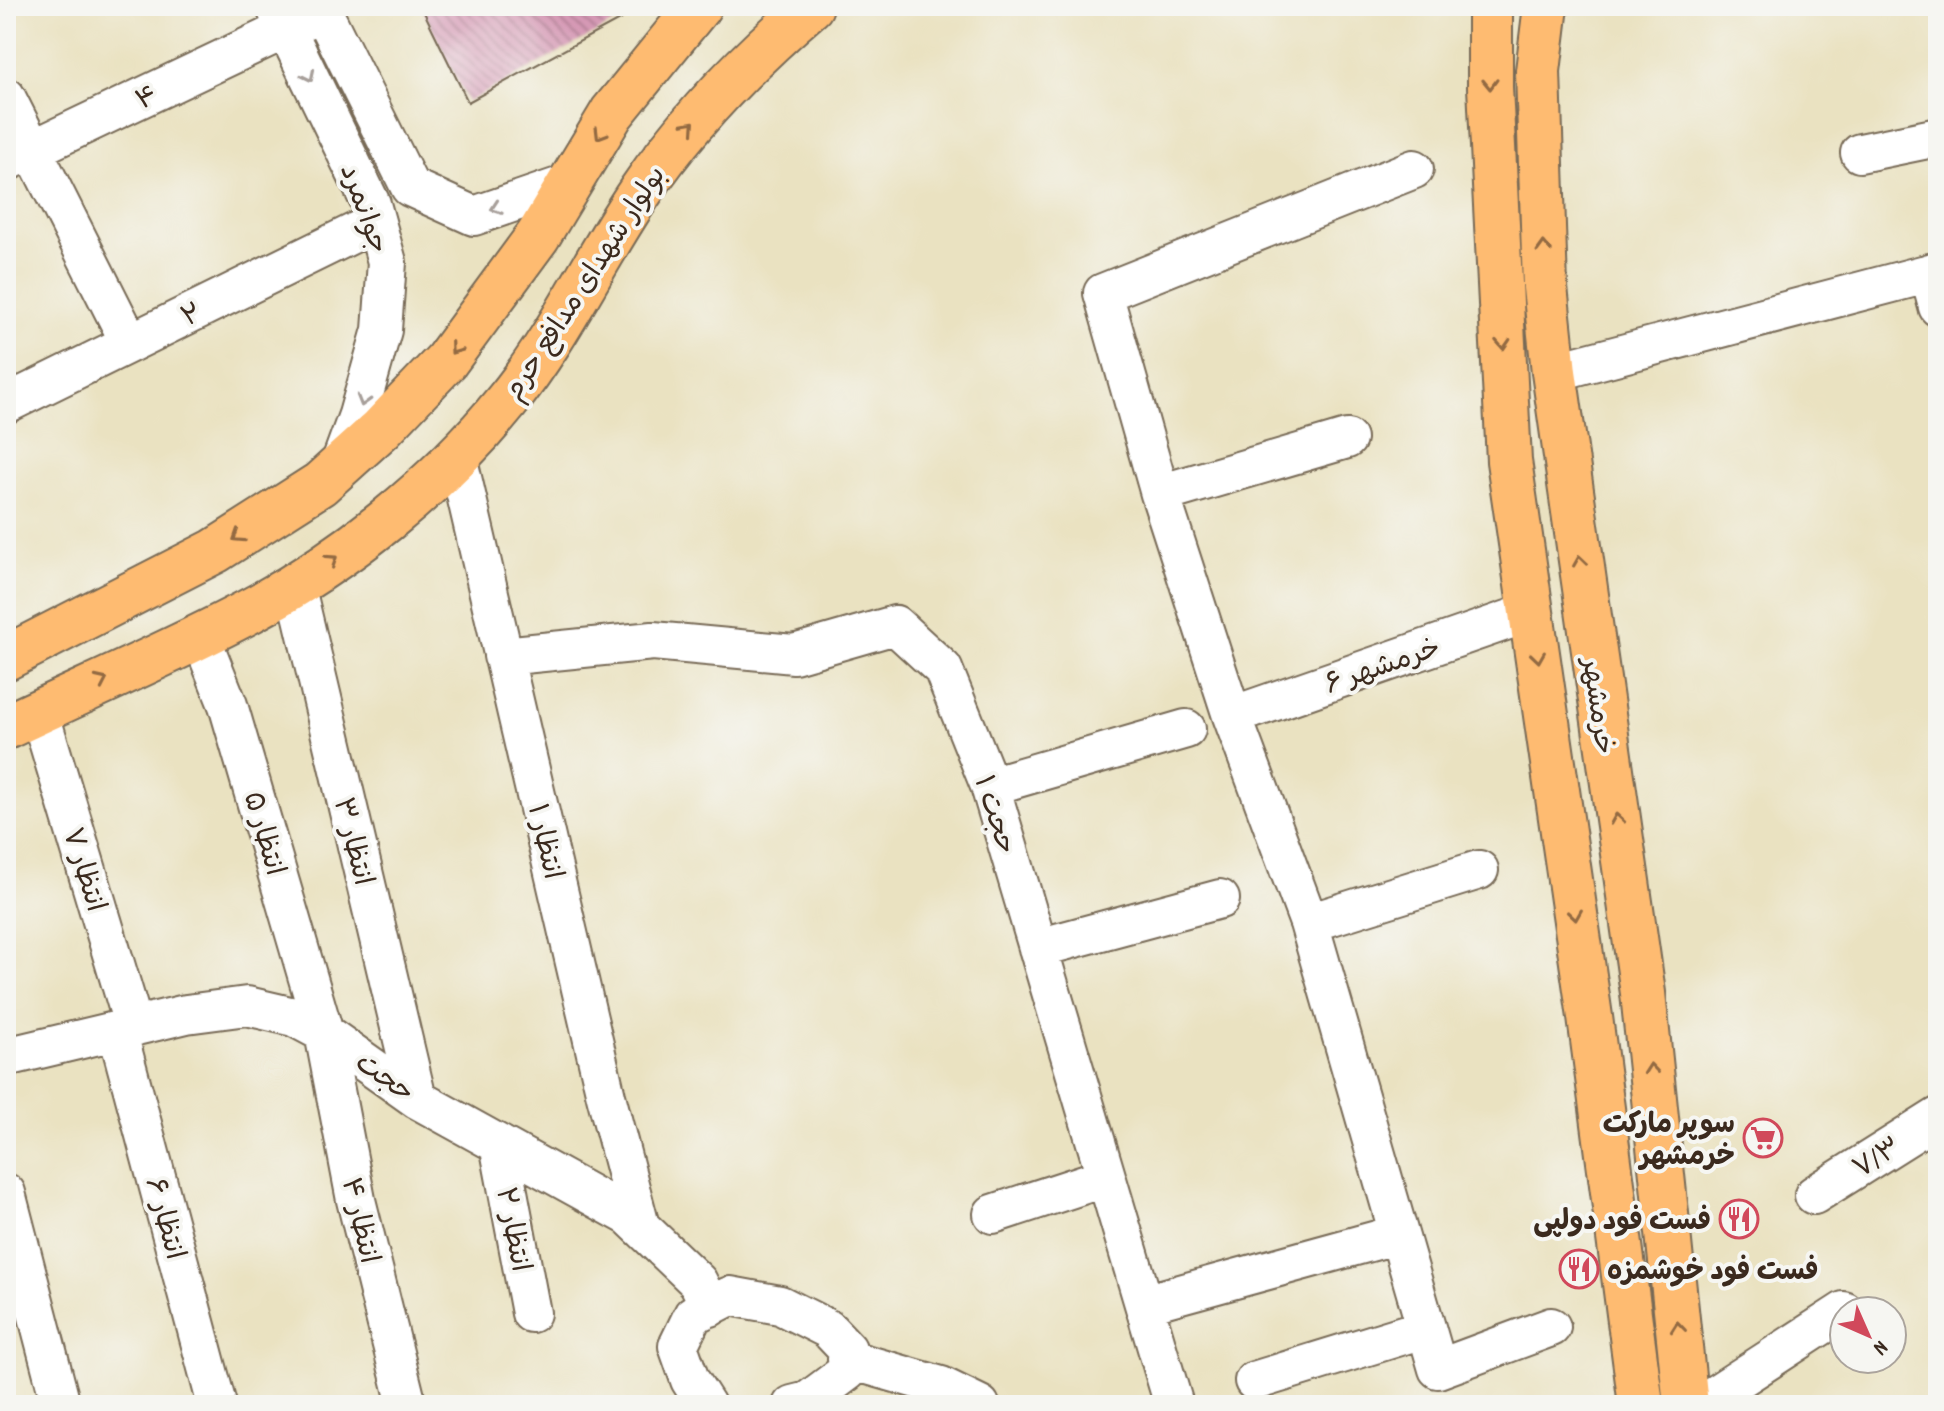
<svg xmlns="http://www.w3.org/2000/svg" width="1944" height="1411" viewBox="0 0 1944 1411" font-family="Dekko,'Playpen Sans Arabic',sans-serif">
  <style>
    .building { fill: url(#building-back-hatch) }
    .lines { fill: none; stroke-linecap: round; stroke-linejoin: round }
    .minor-casing { stroke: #786a57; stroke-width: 42 }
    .major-casing { stroke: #786a57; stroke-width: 48 }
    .minor { stroke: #fff; stroke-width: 38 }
    .major { stroke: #febb71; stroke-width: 44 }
    .oneway { stroke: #a79f9a }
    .oneway2 { stroke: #936b43 }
    .labels { text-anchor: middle; stroke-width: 8; stroke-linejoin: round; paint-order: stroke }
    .street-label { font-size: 28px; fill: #3b2a1e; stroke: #f6f6f2 }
    .poi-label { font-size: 28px; font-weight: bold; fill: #3b2a1e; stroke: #f6f6f2; text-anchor: end }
  </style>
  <defs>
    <pattern id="building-back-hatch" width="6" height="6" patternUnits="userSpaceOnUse" patternTransform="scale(2)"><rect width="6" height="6" fill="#d699b5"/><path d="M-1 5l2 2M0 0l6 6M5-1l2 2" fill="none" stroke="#af7d93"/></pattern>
  </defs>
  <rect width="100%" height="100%" fill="#f6f6f2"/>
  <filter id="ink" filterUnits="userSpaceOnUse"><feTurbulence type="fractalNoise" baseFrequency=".0125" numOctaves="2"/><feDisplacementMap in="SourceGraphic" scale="16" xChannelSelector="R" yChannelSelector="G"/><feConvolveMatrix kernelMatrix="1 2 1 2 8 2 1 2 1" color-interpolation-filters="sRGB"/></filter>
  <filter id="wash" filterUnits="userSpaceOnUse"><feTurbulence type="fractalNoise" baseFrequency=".006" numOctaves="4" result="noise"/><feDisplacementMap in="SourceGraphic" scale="32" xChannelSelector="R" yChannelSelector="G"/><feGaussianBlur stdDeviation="1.8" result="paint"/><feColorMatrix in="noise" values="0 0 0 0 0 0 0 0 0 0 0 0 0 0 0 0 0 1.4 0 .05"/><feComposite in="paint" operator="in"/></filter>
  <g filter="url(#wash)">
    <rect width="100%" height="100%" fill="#eae2c1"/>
    <g id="blocks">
      <path class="building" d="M421,6H645L468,102Z"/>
    </g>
  </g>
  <g filter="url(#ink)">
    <use href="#blocks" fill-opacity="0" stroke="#786a57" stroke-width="2"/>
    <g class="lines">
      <defs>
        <path id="minor" d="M275,6L371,204L387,262L382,330L358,415L339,467
          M320,6L410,187L474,216L570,183
          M6,97L130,343
          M1860,153L1938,137
          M6,162L307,19
          M1414,169L1103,293L1160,494L1232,716L1309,923L1438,1369L1551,1327
          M1929,273L1938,307
          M1554,372L1938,271
          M6,404L376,222
          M457,456L606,1096L640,1226
          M1160,494L1347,439
          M295,584L417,1099
          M200,635L228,705L324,1033L356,1200L407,1405
          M503,656L653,641L794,654L895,625L943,669L990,786L1174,1405
          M39,711L134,1027
          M1232,716L1531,612
          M990,786L1186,729
          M1309,923L1479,870
          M1038,948L1220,899
          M117,1030L217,1405
          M6,1057L186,1014L247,1006L294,1017L324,1033L417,1099L629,1216L698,1282L710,1307
          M499,1144L531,1313
          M6,1193L61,1405
          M1814,1195L1938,1117
          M993,1214L1106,1177
          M1144,1304L1399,1234
          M847,1359L941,1386L980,1405
          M1254,1381L1426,1328
          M706,1405L690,1380L678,1346L693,1315L730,1296L780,1305L828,1329L847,1349L848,1371L808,1401L792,1405
          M1699,1405L1844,1311"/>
        <path id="major" d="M1490,6V87L1509,461L1590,1017L1641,1405
          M1546,6L1538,71L1545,287L1554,372L1643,993L1686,1405
          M6,658L215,551L320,484L381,429L446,361L538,236L612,113L699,6
          M6,727C86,689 168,654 246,613C344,561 437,487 507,401C559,337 594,260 640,192C687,122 747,61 811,6"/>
      </defs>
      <use href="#minor" class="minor-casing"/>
      <use href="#major" class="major-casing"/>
      <use href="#minor" class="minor"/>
      <use href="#major" class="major"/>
    </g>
    <defs><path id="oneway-chevron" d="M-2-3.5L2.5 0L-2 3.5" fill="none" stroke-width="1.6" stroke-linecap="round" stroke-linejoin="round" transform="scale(2)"/></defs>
    <g class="oneway">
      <use href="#oneway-chevron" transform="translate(309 76) rotate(64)"/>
      <use href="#oneway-chevron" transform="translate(496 208) rotate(161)"/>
      <use href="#oneway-chevron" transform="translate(363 401) rotate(106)"/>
    </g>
    <g class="oneway2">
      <use href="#oneway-chevron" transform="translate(1490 84) rotate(89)"/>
      <use href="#oneway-chevron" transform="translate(690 126) rotate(-48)"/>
      <use href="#oneway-chevron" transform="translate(600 134) rotate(121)"/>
      <use href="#oneway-chevron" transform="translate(1544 247) rotate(-92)"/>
      <use href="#oneway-chevron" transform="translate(1503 344) rotate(87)"/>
      <use href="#oneway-chevron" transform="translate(455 349) rotate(126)"/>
      <use href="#oneway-chevron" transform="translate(238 537) rotate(147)"/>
      <use href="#oneway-chevron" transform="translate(332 560) rotate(-34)"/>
      <use href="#oneway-chevron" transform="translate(1580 561) rotate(-98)"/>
      <use href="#oneway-chevron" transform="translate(1538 657) rotate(82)"/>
      <use href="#oneway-chevron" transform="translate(102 681) rotate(-25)"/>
      <use href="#oneway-chevron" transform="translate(1617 819) rotate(-99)"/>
      <use href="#oneway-chevron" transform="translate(1575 915) rotate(82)"/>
      <use href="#oneway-chevron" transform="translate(1651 1069) rotate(-96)"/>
      <use href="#oneway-chevron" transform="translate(1678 1327) rotate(-96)"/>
    </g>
  </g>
  <defs>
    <symbol id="supermarket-ring" viewBox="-11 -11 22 22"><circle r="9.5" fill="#f6f6f2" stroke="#d1495b" stroke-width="1.5"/><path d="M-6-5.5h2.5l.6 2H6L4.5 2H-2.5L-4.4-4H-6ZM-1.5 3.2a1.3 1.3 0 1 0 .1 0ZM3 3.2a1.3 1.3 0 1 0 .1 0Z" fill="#d1495b"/></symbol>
    <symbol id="restaurant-ring" viewBox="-11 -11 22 22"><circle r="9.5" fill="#f6f6f2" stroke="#d1495b" stroke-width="1.5"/><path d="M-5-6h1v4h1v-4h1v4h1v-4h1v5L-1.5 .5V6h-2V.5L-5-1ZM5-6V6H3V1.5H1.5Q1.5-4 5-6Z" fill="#d1495b"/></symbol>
  </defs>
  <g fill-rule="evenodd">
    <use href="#supermarket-ring" x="1741" y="1116" width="44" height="44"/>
    <use href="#restaurant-ring" x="1717" y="1197" width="44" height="44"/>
    <use href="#restaurant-ring" x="1557" y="1247" width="44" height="44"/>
  </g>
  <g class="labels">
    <g class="street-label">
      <text transform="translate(146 96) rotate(-25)" y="10">۴</text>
      <text transform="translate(366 208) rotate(70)" y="10">جوانمرد</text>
      <text transform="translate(583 282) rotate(-57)" y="10">بولوار شهدای مدافع حرم</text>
      <text transform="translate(191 313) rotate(-26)" y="10">۲</text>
      <text transform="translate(1382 664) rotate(-19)" y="10">خرمشهر ۶</text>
      <text transform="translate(1600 706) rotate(82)" y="10">خرمشهر</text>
      <text transform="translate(997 814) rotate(72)" y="10">حجت ۱</text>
      <text transform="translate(266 833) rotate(74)" y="10">انتظار ۵</text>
      <text transform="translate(355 841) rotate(76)" y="10">انتظار ۳</text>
      <text transform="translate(547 841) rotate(77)" y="10">انتظار ۱</text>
      <text transform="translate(86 869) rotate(73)" y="10">انتظار ۷</text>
      <text transform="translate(386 1076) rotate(35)" y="10">حجت</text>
      <text transform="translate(1876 1156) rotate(-32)" y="10">۷/۳</text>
      <text transform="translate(167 1218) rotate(75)" y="10">انتظار ۶</text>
      <text transform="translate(362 1220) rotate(77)" y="10">انتظار ۴</text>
      <text transform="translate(515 1229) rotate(79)" y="10">انتظار ۲</text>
    </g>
    <g class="poi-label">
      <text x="1735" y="1132">سوپر مارکت<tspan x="1735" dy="32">خرمشهر</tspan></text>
      <text x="1711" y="1229">فست فود دولپی</text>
      <text x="1607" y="1279" text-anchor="start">فست فود خوشمزه</text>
    </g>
  </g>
  <rect width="1944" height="1411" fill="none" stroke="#f6f6f2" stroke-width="32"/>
  <g transform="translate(1868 1335) rotate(135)"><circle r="38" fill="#f6f6f2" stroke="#aba49d" stroke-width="2"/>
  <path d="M0-6L14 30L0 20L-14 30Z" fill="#d1495b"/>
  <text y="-12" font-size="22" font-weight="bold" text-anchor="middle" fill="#3b2a1e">N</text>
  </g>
</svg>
